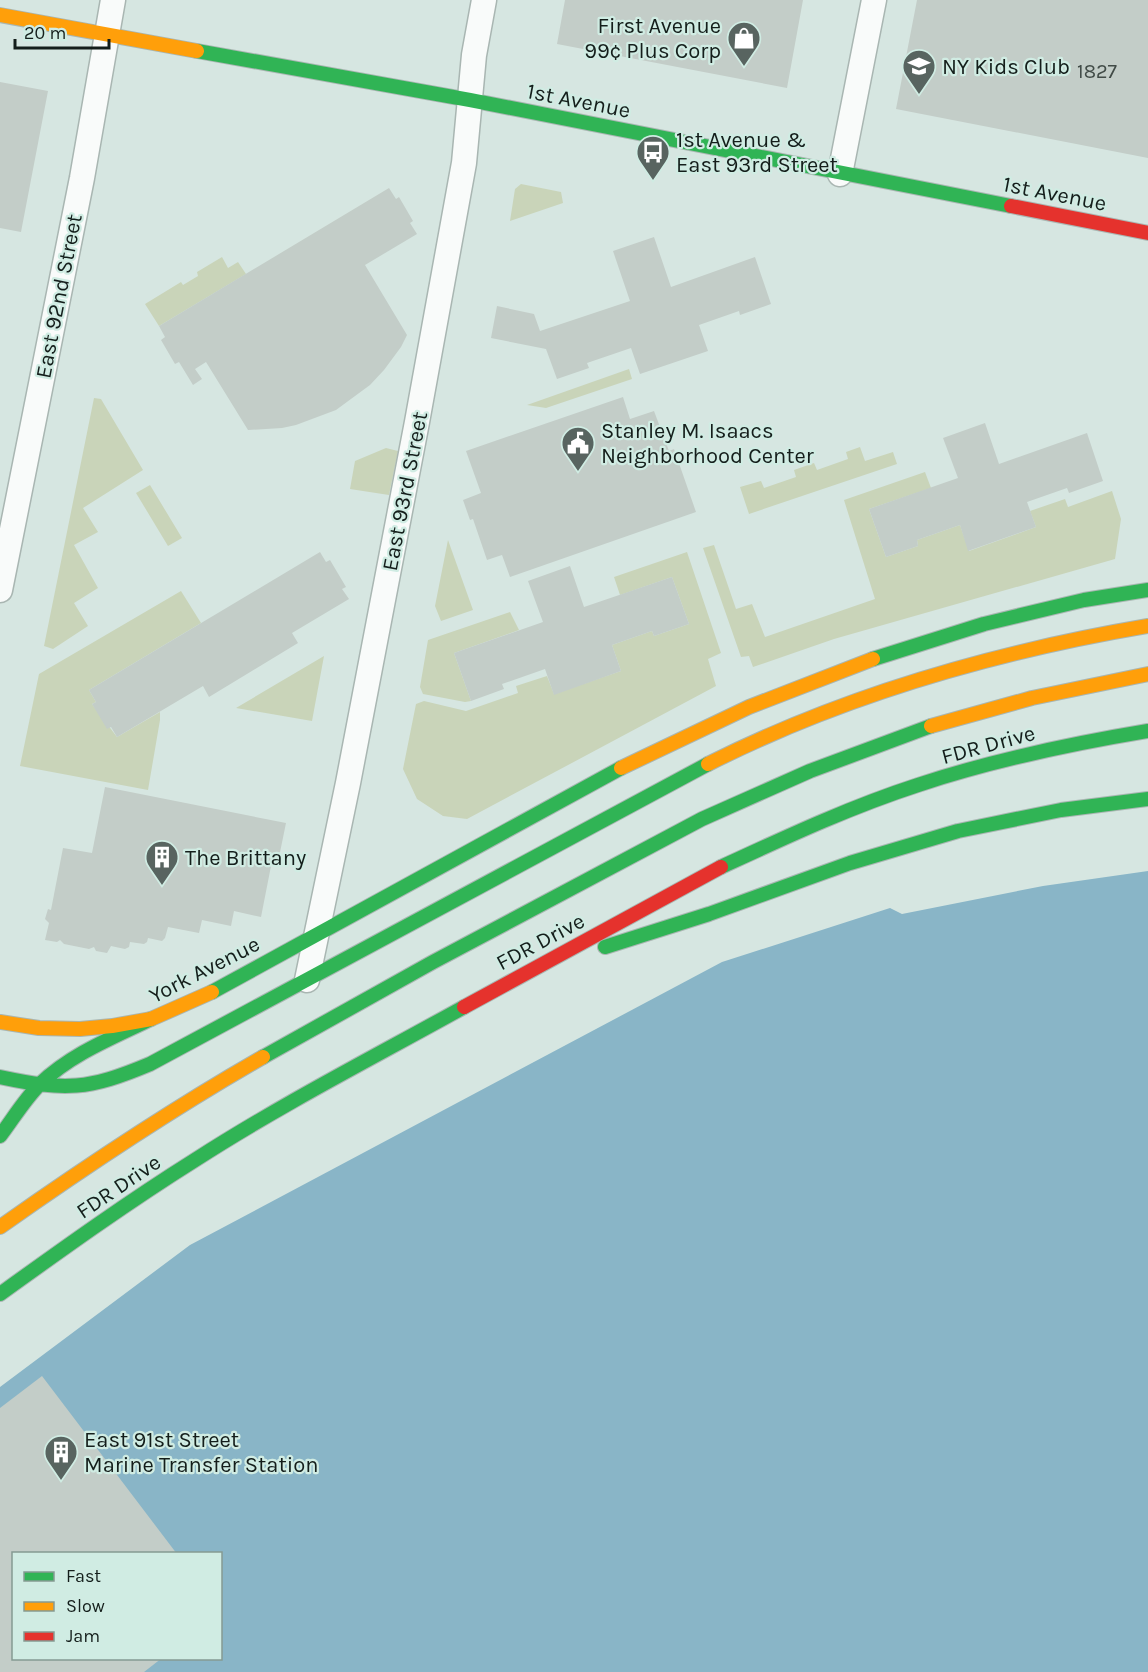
<svg xmlns="http://www.w3.org/2000/svg" width="1148" height="1672" viewBox="0 0 1148 1672" font-family="Karla,sans-serif">
  <style>
    .green { fill: #c9d4b9 }
    .water { fill: #89b5c7; fill-rule: evenodd }
    .building { fill: #c3cdc8 }
    .lines { fill: none; stroke-linecap: round; stroke-linejoin: round }
    .street-casing { stroke: #a9b6b2; stroke-width: 27 }
    .fast-casing { stroke: #a9b6b2; stroke-width: 16 }
    .slow-casing { stroke: #a9b6b2; stroke-width: 16 }
    .jam-casing { stroke: #a9b6b2; stroke-width: 16 }
    .street { stroke: #f9fbfa; stroke-width: 24 }
    .fast { stroke: #30b455; stroke-width: 14 }
    .slow { stroke: #ff9f0a; stroke-width: 14 }
    .jam { stroke: #e5322d; stroke-width: 14 }
    .labels { text-anchor: middle; stroke-width: 4.5; stroke-linejoin: round; paint-order: stroke }
    .number-label { font-size: 20px; fill: #414b47 }
    .poi-label { font-size: 22px; fill: #141e1b; stroke: #d0ece3; text-anchor: start }
    .street-label { font-size: 22px; fill: #141e1b; stroke: #d0ece3 }
  </style>
  <rect width="100%" height="100%" fill="#d6e6e1"/>
  <path class="green" d="M521,184L561,192L563,203L510,221L515,189Z
    M222,257L228,268L238,262L246,274L159,326L145,304L181,282L183,285L198,276L197,272Z
    M629,369L632,379L546,408L527,405Z
    M94,398L101,399L143,470L83,508L98,532L74,545L98,588L74,603L88,626L53,649L44,646Z
    M860,447L865,461L893,452L897,464L749,514L740,487L761,481L764,488L796,477L794,470L814,463L817,470L848,459L846,452Z
    M386,448L398,451L389,495L350,489L355,461Z
    M925,472L931,488L869,509L886,557L918,546L917,540L960,525L969,551L1036,527L1030,511L1065,499L1068,507L1112,491L1121,519L1115,559L834,639L753,667L749,656L741,657L703,548L714,545L736,609L752,604L765,637L875,599L844,500Z
    M150,485L182,538L168,546L136,493Z
    M448,540L473,610L441,621L435,606Z
    M687,552L721,653L708,659L716,686L467,819L443,816L417,799L403,769L416,704L424,701L466,711L518,693L516,686L547,676L554,694L621,671L612,645L652,631L654,636L689,624L672,577L620,595L614,577Z
    M181,591L201,623L89,690L96,702L92,704L117,737L160,712V720L148,790L20,766L39,674Z
    M510,612L519,630L454,653L471,701L465,702L423,694L420,687L428,640Z
    M324,656L312,721L236,708Z"/>
  <path class="water" d="M1148,871V1672H0V1387L190,1245L722,962L890,908L902,914L1043,886ZM14,1554H220V1658H14Z"/>
  <path class="building" d="M565,0H803L787,88L557,44Z
    M917,0H1148V158L896,109Z
    M0,82L48,91L21,232L0,228Z
    M389,188L396,199L399,197L413,221L410,223L417,234L365,265L407,335L401,347L384,370L370,385L336,410L296,425L282,428L248,430L206,362L195,369L202,379L193,385L179,362L175,364L161,340L165,337L159,326Z
    M654,237L671,287L755,257L771,304L740,315L739,311L699,325L708,351L640,374L631,348L587,363L589,368L557,379L546,349L491,338L497,306L534,314L540,331L630,301L613,251Z
    M623,397L630,419L654,411L669,451L674,449L696,512L510,577L502,555L487,560L473,519L470,520L463,500L481,493L466,451Z
    M985,423L999,464L1087,433L1103,481L1069,493L1067,488L1027,502L1036,527L968,551L960,525L917,540L918,546L886,557L869,509L958,478L943,438Z
    M320,552L326,562L330,560L346,587L342,589L349,599L292,633L298,643L209,697L203,686L117,737L111,727L107,729L92,704L96,702L89,690Z
    M570,566L584,607L672,577L689,624L654,636L652,631L612,645L621,671L554,695L545,669L502,684L504,689L471,701L454,653L543,622L528,581Z
    M105,787L286,823L278,862L272,861L261,917L234,911L231,926L202,920L199,933L168,927L165,938L162,941L148,938L147,942L144,944L130,942L129,947L125,949L111,946L107,953L96,951L94,947L89,949L64,944L60,940L57,942L45,940L49,923L45,919L48,909L51,910L63,848L92,853Z
    M42,1376L177,1554H14V1658H162L144,1672H0V1408Z"/>
  <g class="lines">
    <defs>
      <path id="street" d="M840,174L874,0
        M0,590L82,178L113,0
        M307,980L348,783L417,422L464,163L474,55L484,0"/>
      <path id="fast" d="M197,51L470,100L1011,206
        M873,659L984,624L1084,600L1148,590
        M721,867C786,837 850,807 918,785C993,760 1070,744 1148,731
        M605,947L709,914L850,863L958,831L1061,810L1148,799
        M212,992L621,768
        M263,1057L433,962L702,819L810,771L931,726
        M0,1077C66,1091 88,1090 150,1064L708,764
        M0,1136C13,1119 24,1100 40,1084C71,1054 112,1038 151,1019
        M0,1294C64,1248 128,1202 195,1160C282,1104 374,1057 464,1007"/>
      <path id="slow" d="M0,15L197,51
        M931,726L1032,698L1148,674
        M708,764C847,694 995,652 1148,626
        M621,768L749,707L873,659
        M0,1022L39,1028L80,1029L112,1026L151,1019L212,992
        M0,1227C85,1167 172,1109 263,1057"/>
      <path id="jam" d="M1011,206L1148,233
        M464,1007L721,867"/>
    </defs>
    <use href="#street" class="street-casing"/>
    <use href="#fast" class="fast-casing"/>
    <use href="#slow" class="slow-casing"/>
    <use href="#jam" class="jam-casing"/>
    <use href="#street" class="street"/>
    <use href="#fast" class="fast"/>
    <use href="#slow" class="slow"/>
    <use href="#jam" class="jam"/>
  </g>
  <defs>
    <symbol id="shop-pin" viewBox="-11 -11 22 30"><path d="M0 17L-7.5 6A9.5 9.5 0 1 1 7.5 6Z" fill="#586460" stroke="#d0ece3"/><path d="M-5-2.5h2.3a2.7 3.5 0 0 1 5.4 0H5L5.5 6h-11ZM-1.5-2.5h3a1.5 2.3 0 0 0-3 0Z" fill="#fff"/></symbol>
    <symbol id="school-pin" viewBox="-11 -11 22 30"><path d="M0 17L-7.5 6A9.5 9.5 0 1 1 7.5 6Z" fill="#586460" stroke="#d0ece3"/><path d="M0-5L7-2L0 1L-7-2ZM-4 1L0 2.5L4 1V4Q0 6-4 4Z" fill="#fff"/></symbol>
    <symbol id="bus-pin" viewBox="-11 -11 22 30"><path d="M0 17L-7.5 6A9.5 9.5 0 1 1 7.5 6Z" fill="#586460" stroke="#d0ece3"/><path d="M-5-6H5V4H4V6H2V4H-2V6H-4V4H-5ZM-3.5-4V0h7V-4ZM-3.5 1.2v1.5H-2V1.2ZM2 1.2v1.5H3.5V1.2Z" fill="#fff"/></symbol>
    <symbol id="civic-pin" viewBox="-11 -11 22 30"><path d="M0 17L-7.5 6A9.5 9.5 0 1 1 7.5 6Z" fill="#586460" stroke="#d0ece3"/><path d="M-.6-6.5H3V-4.5H.6V-3L4-1V1h2V6H-6V1h2V-1L-.6-3ZM-1.2 2.5V6h2.4V2.5Z" fill="#fff"/></symbol>
    <symbol id="building-pin" viewBox="-11 -11 22 30"><path d="M0 17L-7.5 6A9.5 9.5 0 1 1 7.5 6Z" fill="#586460" stroke="#d0ece3"/><path d="M-4-6H4V6H1V3H-1V6H-4ZM-2.5-4.3h1.7v1.8h-1.7ZM.8-4.3h1.7v1.8H.8ZM-2.5-1h1.7V.8h-1.7ZM.8-1h1.7V.8H.8Z" fill="#fff"/></symbol>
  </defs>
  <g fill-rule="evenodd">
    <use href="#shop-pin" x="725" y="19" width="38" height="52"/>
    <use href="#school-pin" x="900" y="47" width="38" height="52"/>
    <use href="#bus-pin" x="634" y="133" width="38" height="52"/>
    <use href="#civic-pin" x="559" y="424" width="38" height="52"/>
    <use href="#building-pin" x="143" y="838" width="38" height="52"/>
    <use href="#building-pin" x="42" y="1433" width="38" height="52"/>
  </g>
  <g class="labels">
    <g class="number-label">
      <text x="1097" y="78">1827</text>
    </g>
    <g class="poi-label">
      <text x="721" y="33" text-anchor="end">First Avenue<tspan x="721" dy="25">99¢ Plus Corp</tspan></text>
      <text x="942" y="74">NY Kids Club</text>
      <text x="676" y="147">1st Avenue &amp;<tspan x="676" dy="25">East 93rd Street</tspan></text>
      <text x="601" y="438">Stanley M. Isaacs<tspan x="601" dy="25">Neighborhood Center</tspan></text>
      <text x="185" y="865">The Brittany</text>
      <text x="84" y="1447">East 91st Street<tspan x="84" dy="25">Marine Transfer Station</tspan></text>
    </g>
    <g class="street-label">
      <text transform="translate(579 100) rotate(11)" y="8">1st Avenue</text>
      <text transform="translate(1055 193) rotate(11)" y="8">1st Avenue</text>
      <text transform="translate(58 296) rotate(-79)" y="8">East 92nd Street</text>
      <text transform="translate(404 491) rotate(-79)" y="8">East 93rd Street</text>
      <text transform="translate(988 744) rotate(-15)" y="8">FDR Drive</text>
      <text transform="translate(540 941) rotate(-28)" y="8">FDR Drive</text>
      <text transform="translate(204 969) rotate(-27)" y="8">York Avenue</text>
      <text transform="translate(118 1186) rotate(-34)" y="8">FDR Drive</text>
    </g>
  </g>
  <rect x="12" y="1552" width="210" height="108" fill="#d0ece3" stroke="#859a93" stroke-width="1.5"/>
  <rect x="24" y="1572" width="30" height="9" fill="#30b455" stroke="#859a93" stroke-width="1.5"/>
  <text x="66" y="1582" font-size="18" fill="#141e1b">Fast</text>
  <rect x="24" y="1602" width="30" height="9" fill="#ff9f0a" stroke="#859a93" stroke-width="1.5"/>
  <text x="66" y="1612" font-size="18" fill="#141e1b">Slow</text>
  <rect x="24" y="1632" width="30" height="9" fill="#e5322d" stroke="#859a93" stroke-width="1.5"/>
  <text x="66" y="1642" font-size="18" fill="#141e1b">Jam</text>
  <path d="M15 39v9h94v-9" fill="none" stroke="#141e1b" stroke-width="3"/>
  <text x="24" y="39" font-size="18" fill="#141e1b" stroke="#d0ece3" stroke-width="4.5" paint-order="stroke">20 m</text>
</svg>
